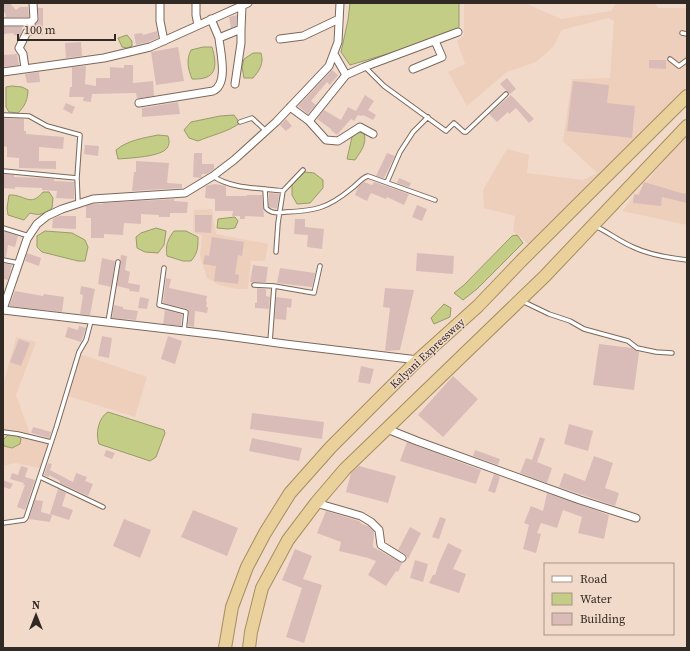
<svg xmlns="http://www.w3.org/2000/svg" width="690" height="651" viewBox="0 0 690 651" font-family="'Source Serif 4',serif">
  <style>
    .built { fill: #edcfbb }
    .water { fill: #c4cd86; stroke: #989c68 }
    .building { fill: #d9bcb8 }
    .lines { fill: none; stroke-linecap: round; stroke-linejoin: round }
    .service-casing { stroke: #7c685a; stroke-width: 5.5 }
    .minor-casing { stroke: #7c685a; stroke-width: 9 }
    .trunk-casing { stroke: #a58e60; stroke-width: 14 }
    .service { stroke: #fff; stroke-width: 3.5 }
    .minor { stroke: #fff; stroke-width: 7 }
    .trunk { stroke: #ead09a; stroke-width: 12 }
    .labels { text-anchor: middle; stroke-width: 3; stroke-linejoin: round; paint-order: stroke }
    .street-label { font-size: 11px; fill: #312923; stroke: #f2dacb }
  </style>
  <rect width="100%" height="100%" fill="#f2dacb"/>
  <path class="built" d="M464,3L527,4L561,19L611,11L616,3H655L658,8H687V89L534,249L513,231L515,216L484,208L483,190L507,149L529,155L527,173L583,180L597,173L563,141L572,79L610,78L614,21L608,18L562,30L553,47L536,62L507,72L467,106L448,72L465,64L457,41L464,35Z
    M687,133V225L622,211Z
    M212,209L216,234L268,244L265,261H251L248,289H237L219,285L207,278L200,256L202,235L193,233L194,210Z
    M16,337L36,342L16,395L32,439L50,444L40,468L15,463L3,466V386Z
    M80,354L147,377L135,417L68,396Z"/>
  <path class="water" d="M350,3H459V29L424,43L350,65L341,52L348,20Z
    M127,35L132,41V46L127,48L122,47L118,38Z
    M203,47H212C218,68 216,80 192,79C188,69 186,60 191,50Z
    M253,53H261C264,63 260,70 253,78H244L242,67L244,59Z
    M12,86L22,87L28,90C28,99 25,106 18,113L9,112L6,107V87Z
    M234,115L240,123C228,132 212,135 198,141L189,138L184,130L191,122L220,116Z
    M358,132L364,133C367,144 361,151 355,160L347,159L352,137Z
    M158,135L168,136C169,140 170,144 167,148C161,157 129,158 118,159L116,150C128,140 144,138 158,135Z
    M305,172L314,173L323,180V188L310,203L297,204L292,195V185Z
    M43,192H49L53,198L52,208C44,214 40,216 30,213L24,220L8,215L7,208L9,195C25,194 30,208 43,192Z
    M235,217L238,221L235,228L228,229L217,228L218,219Z
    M156,228L166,231L164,245L158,253L145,252L137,248L136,237L141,233Z
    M45,231L72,233L85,240L88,247L85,261H78L42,252L37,247V236Z
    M174,231H186L198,237C198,247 198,253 191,261H183L167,256C165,246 168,239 174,231Z
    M517,235L523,243L477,289L463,300L454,293L464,285L512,236Z
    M444,304L451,308L450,317L434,324L431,318Z
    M108,412L164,430L165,433L156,457L150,461L99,444C95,433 99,417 108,412Z
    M15,434L21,439L20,444L12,448L4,446L3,440L8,435Z"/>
  <path class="building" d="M3,3H10L16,10L20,7H28L29,17H6L5,12L3,14Z
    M38,8H43V35L39,34L35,35L36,24L39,19Z
    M237,15L236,26L231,28L229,17Z
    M3,27H22V30L20,36L14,35L13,33L4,34Z
    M157,31L158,38L148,42L136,45L134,34L142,33L143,35Z
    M81,42L82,56L66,58L65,43Z
    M178,47L184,81L156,85L151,52Z
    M17,54L19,65L3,67V55Z
    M649,60H666V69L649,68Z
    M124,65H133V83L153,81L154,96L141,98H137L136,93L92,94L91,102L83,101L84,97H69L70,87H72V67L86,66L85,84L96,86V78H110V67L124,68Z
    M332,70L338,75L330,85L327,82L311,101L316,105L308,114L298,106Z
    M39,72L40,82L27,83L25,74Z
    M507,78L516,89L510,94L500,84Z
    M573,81L609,85L607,103L635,106L632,138L567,131Z
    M365,95L374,101L368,110L376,115L373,120L363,115L362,116L358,115L354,121L351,119L337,135L331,130V129L317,119L324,110L341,120L348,107L356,111Z
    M511,95L534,119L529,123L516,108L509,114L508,112L497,122L489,114Z
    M178,102L180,114L142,117V108Z
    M66,103L75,107L72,114L63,109Z
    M3,118L24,119V131H26V134L64,137L63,149L39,147V161H56V169L19,168V158L7,157V147L3,146Z
    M286,119L292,126L286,131L280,125Z
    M85,145L99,146L98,156L84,154Z
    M194,153H202V164H214V169L207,174H202L201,178L193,177Z
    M387,153L395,156L384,178L376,176Z
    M136,161L169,163L167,183L182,184V188L132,191L134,172H136Z
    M4,174L14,175V177L42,178L54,179V181L74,182V199L56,198L57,191L42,190V188L15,187V189L3,188V177H4Z
    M399,178L411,183L409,187L397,183Z
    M364,182L372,185L374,182L409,194L404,205L387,197L386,199L371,193L367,201L355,195L358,187Z
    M644,182L681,193L687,194V203L662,197L661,206L633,203L634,194L639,195Z
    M215,184L226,186V196H247V195H262L264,217L245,216V219H240V216H232L233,211H215V199L205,198L206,186Z
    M269,193L279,194L277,209L269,207Z
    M174,199V201L188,202L187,213H170V217H159V215L141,214V224L124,223L123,235L104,234V238H91V218H86V206L93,204H103V203Z
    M417,205L427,209L422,221L412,217Z
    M195,215H212L211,233L195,232Z
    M59,216H76V229L52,228L53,219Z
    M295,219H305V227L324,229L322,249L307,247L308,235L294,234Z
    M3,231L18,236L15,247L8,245L6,257H3Z
    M212,237L244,242L242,256L238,255L235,274L239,275L238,284L214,281L216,266L203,264L205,255L209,256Z
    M27,253L41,258L39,266L25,261Z
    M417,253L454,256L453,274L416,271Z
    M121,255L127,256L125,270L130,272L128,283L140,285L139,292L129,291L130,289L117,286Z
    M102,258L115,261L111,287L98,284Z
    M3,263L12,265L8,280L3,279Z
    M253,265L268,267L266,282H250Z
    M280,268L315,273L312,287L277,283Z
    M166,278L171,279L169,288L207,296L206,302H207L206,307H208L207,313L195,311L194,327L188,326L189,312L188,309L163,303Z
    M81,286L95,289L90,315L80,314L83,295L80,294Z
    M257,288L265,289L266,290V296L270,297L269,309L255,308V303H257Z
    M385,288L414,290L400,350L385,351L390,308L383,307Z
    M15,291L43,296L44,294L64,297L62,312L9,306Z
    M140,297L149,299L147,309L138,308Z
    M276,297L292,299L291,308L287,307L286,320L275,319Z
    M114,305L123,307V309L138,311L136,320L112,318Z
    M165,310L182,314L181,326L163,324Z
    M79,326L86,328L81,342L65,337L68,327L78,330Z
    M102,336L112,338L109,358L98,356Z
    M168,336L182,341L175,364L161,359Z
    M19,339L30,343L21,366L10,362Z
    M599,344L632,348L639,352L634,390L593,385Z
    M361,366L374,369L370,384L358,382Z
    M453,376L478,399L443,437L418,415Z
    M252,413L324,422L322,439L250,429Z
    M569,424L593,431L588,451L564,444Z
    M33,427L51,432L49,438L31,433Z
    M540,437L545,439L537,462L552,468L547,483L520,473L526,458L532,460Z
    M252,438L302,448L299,461L249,451Z
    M407,442L481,470L476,484L400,461Z
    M106,450L115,453L112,459L104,456Z
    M475,450L500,459L498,465L473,456Z
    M594,456L613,463L605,488L619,493L615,506L559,487L564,473L585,481Z
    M48,463L52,464L50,470L73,482L76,473L87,477L85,481L93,484L88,496L60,483V481L49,475V477L44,475Z
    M21,466L28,468L25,477L35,480L25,510L17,507L25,485H23L24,483L10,479L12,473L18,475Z
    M359,466L396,476L388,503L346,492L351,473Z
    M494,474L500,477L495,493L488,491Z
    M3,480L13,484L10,489L3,487Z
    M58,489L66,493L62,506L73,510L69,520L50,514Z
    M547,493L609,515L604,539L578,533L582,517L563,510L557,528L541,523L537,533L541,534L536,553L523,549L529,525L524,523L531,506L543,511Z
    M35,500L43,501L41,512L52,515L50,522L29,519Z
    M193,510L238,528L227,556L181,537Z
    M326,511L359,521L362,524L368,526L374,532L373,547L402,563L398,572L396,571L386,586L368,575L376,561L368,558L339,551L341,542L317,533Z
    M440,517L446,519L439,539L432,537Z
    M124,519L151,530L140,558L113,546Z
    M410,527L421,533L408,559L405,554L398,550Z
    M448,543L462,550L453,569L466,574L459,593L429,583L433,575H435L439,563Z
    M295,549L312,556L303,579L322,585L304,643L286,637L302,588L282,580Z
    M415,560L428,564L423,582L410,578Z"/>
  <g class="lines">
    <defs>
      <path id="service" d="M682,33L687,34
        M670,59L679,66L687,60
        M365,67L384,86L446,131L454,123L464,132H466L506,94
        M3,115L29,116L47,126L80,135L77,178L78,203
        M240,122L252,118L266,131
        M3,171L77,178
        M213,176C230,189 262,188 283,191L303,170
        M387,182L400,152L413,132L428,117
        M265,189L266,208C271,214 279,213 286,212C315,211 328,208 351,189C357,185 361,178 368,176L435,200
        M595,226C608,232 619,241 633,247C650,255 669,258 687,260
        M3,228L29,236
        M276,252L278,223L283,191
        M3,260L19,263
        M164,268L159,305L186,312L184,331
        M254,285L274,286L314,293L320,266
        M522,301L549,314L570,321L584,329L628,341L637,348L656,352L672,353
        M108,322L118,262
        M270,342L274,286
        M3,432L18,434L51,442
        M40,477L103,507
        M3,523L24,520L26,518L56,428L79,352L86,340L91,321"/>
      <path id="minor" d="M160,3V21L164,41
        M196,3V15L198,25
        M211,19L219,38
        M3,22H31
        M280,39L303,36L339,19
        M334,54L346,75
        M25,68L23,54L19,48L27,32L31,31V22L34,19L33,3
        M413,69L442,57L435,41
        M3,72L104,58L150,47L248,3
        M235,84L241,43V29
        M139,103L213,91C229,84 220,51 219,38L241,29L242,6
        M290,107L309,121L326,140L338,141L360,127L373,134
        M309,121L346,75L364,67L458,32
        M3,309L27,239L37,224L47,216L62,209L93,199L185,193L213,176L234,160L276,122L329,66L338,42L340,3
        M3,310L219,335L285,344L418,360
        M387,429L417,441L580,500L636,518
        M316,503L361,516L371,522L379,530L381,545L402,558"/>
      <path id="trunk" d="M225,648L232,607L247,567L265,533L290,493L331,447L418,360L478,306L521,261L687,96
        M249,648L251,632L262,588L288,540L316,503L345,469L545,276L687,126"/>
    </defs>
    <use href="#service" class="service-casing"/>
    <use href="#minor" class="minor-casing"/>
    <use href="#trunk" class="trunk-casing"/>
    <use href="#service" class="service"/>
    <use href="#minor" class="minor"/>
    <use href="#trunk" class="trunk"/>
  </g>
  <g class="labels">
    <g class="street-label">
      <text transform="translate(427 353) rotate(-43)" y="4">Kalyani Expressway</text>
    </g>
  </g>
  <rect width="690" height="651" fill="none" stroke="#312923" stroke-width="8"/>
  <rect x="544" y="563" width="130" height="72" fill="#f2dacb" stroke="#a59388"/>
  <rect x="552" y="576" width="20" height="6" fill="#ffffff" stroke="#a59388"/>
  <text x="580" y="583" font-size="12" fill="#312923">Road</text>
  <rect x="552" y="593" width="20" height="12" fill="#c4cd86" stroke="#a59388"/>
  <text x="580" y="603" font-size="12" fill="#312923">Water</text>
  <rect x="552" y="613" width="20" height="12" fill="#d9bcb8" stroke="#a59388"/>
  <text x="580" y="623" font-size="12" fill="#312923">Building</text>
  <g transform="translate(36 615)" stroke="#f2dacb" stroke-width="3" paint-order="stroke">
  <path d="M0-3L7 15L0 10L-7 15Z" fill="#312923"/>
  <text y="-6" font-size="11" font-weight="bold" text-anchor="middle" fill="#312923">N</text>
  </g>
  <path d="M18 34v6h97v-6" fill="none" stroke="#312923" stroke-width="2"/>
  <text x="24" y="34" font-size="12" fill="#312923" stroke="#f2dacb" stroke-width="3" paint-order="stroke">100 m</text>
</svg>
